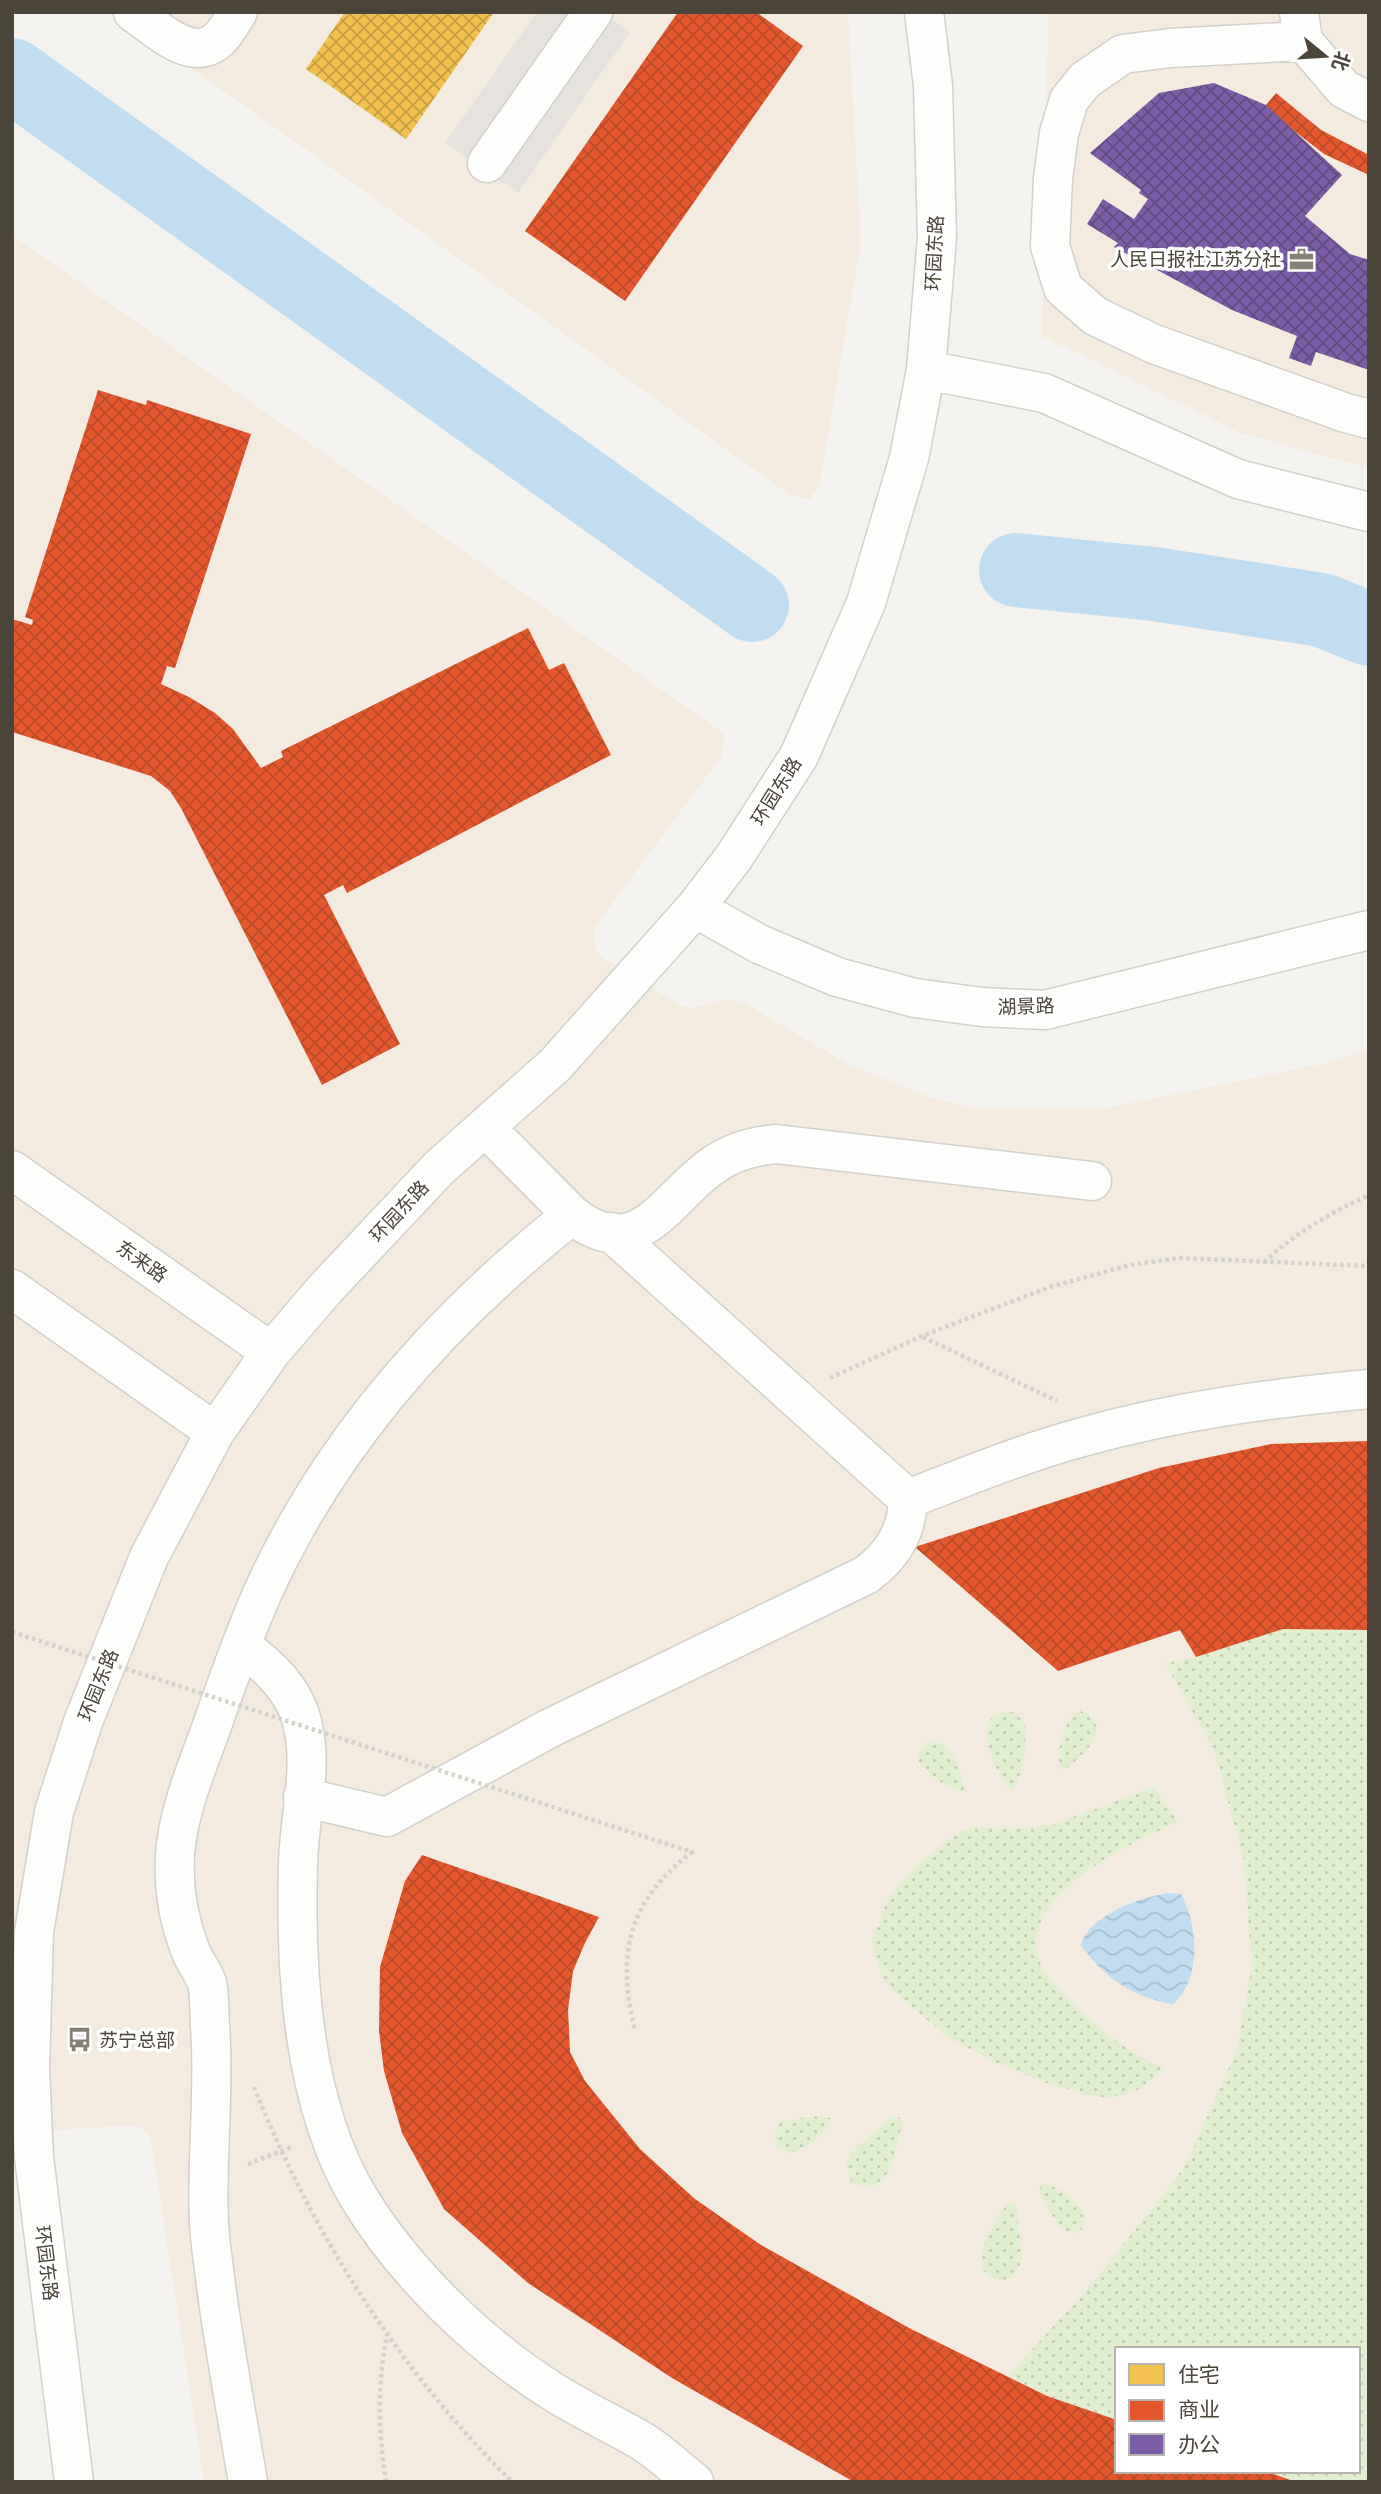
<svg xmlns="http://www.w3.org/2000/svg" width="1381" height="2494" viewBox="0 0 1381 2494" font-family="Barlow,'Noto Sans SC',sans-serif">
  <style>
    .commercial { fill: #f3ebdf; fill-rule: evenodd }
    .grass { fill: url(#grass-dots) }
    .parking { fill: #e6e3df }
    .water { fill: url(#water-waves) }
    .homes { fill: url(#homes-cross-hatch) }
    .shops { fill: url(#shops-cross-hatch) }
    .offices { fill: url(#offices-cross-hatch) }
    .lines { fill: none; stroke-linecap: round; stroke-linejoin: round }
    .river { stroke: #c0ddf1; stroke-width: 74 }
    .minor-casing { stroke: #d2d0cb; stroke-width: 41 }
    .path { stroke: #d3d2cc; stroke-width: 4.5; stroke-dasharray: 3.5 3.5; stroke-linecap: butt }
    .minor { stroke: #fdfdfc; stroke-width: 38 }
    .path-bridge { stroke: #d3d2cc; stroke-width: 4.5; stroke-dasharray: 3.5 3.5; stroke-linecap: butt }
    .labels { text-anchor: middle; stroke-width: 7; stroke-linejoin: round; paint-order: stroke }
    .street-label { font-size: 19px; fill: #4b4439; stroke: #fff }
    .poi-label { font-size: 19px; fill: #4b4439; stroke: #fff; text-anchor: end }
  </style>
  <defs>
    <pattern id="grass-dots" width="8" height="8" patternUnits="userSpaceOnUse" patternTransform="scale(1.75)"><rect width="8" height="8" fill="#e1eecf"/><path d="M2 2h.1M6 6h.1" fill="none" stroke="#c3cdb2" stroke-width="1.8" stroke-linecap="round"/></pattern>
    <pattern id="water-waves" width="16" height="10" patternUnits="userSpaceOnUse" patternTransform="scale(1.75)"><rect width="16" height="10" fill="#c0ddf1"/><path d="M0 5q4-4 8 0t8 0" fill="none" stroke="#a6bfcf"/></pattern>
    <pattern id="homes-cross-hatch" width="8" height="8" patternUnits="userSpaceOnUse" patternTransform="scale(1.75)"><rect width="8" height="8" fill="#f2c14e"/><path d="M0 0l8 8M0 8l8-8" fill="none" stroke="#c69e42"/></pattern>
    <pattern id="shops-cross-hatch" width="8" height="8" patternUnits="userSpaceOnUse" patternTransform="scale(1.75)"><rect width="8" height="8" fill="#e4572e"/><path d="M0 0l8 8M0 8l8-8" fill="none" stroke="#bb4a28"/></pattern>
    <pattern id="offices-cross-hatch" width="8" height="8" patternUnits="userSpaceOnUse" patternTransform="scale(1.75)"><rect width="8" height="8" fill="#7b5ea7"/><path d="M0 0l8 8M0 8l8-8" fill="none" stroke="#624c82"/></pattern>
  </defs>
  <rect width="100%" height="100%" fill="#f4f2ee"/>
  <path class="commercial" d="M109,12H848L861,243L820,482L810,500L790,495L232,97Z
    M1048,12H1369V468L1243,434L1042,336Z
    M12,235L715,727L723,734L724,744L721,757L597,924L594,934L595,946L601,957L682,1006L692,1008L719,1000L741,1001L851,1066L929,1097L980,1109H1103L1330,1062L1369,1049V2482H204L151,2140L145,2130L135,2125L12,2133ZM1117,2349H1358V2471H1117Z"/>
  <path class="grass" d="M1283,1629L1369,1630V2482H1297L1265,2471H1358V2349H1117V2420L1047,2396L1008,2376L1095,2281L1185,2166L1237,2050L1252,1965L1243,1858L1214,1749L1165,1663L1196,1657Z
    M1080,1711C1118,1723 1081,1762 1060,1771C1057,1749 1061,1723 1080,1711Z
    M1012,1712C1017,1714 1022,1717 1024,1723C1029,1737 1022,1779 1013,1790C998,1783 979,1733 991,1719C996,1712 1004,1712 1012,1712Z
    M935,1742C954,1745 962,1774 964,1791L961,1793L935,1779L918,1761L920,1751L926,1743Z
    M1154,1787L1178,1822C1132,1843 1021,1893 1038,1957C1043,1974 1057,1987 1070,2000C1102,2032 1123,2049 1164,2069L1141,2089L1110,2098L1093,2096L1043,2082L995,2062L949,2038L893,1991L883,1977L876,1960L872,1941L886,1904L896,1888L917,1865L941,1845L970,1827L1009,1829L1052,1825Z
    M813,2116L831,2118C825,2136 808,2147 791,2153L777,2148L774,2135L780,2122Z
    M892,2116L900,2118L902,2123C895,2150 891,2202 851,2182L846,2164L852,2152Z
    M1042,2183C1061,2188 1077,2199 1086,2216L1082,2229L1074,2234L1059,2228L1039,2190Z
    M1009,2202L1015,2204L1017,2210L1022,2261L1014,2277C1006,2280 1001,2281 993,2278C964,2267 997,2216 1009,2202Z"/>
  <path class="parking" d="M537,12H576L471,161L445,143Z
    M604,14L630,32L518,193L492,175Z"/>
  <path class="water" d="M1168,1893L1181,1894C1198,1924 1202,1980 1173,2004C1134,1998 1103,1977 1081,1945C1088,1915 1142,1897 1168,1893Z"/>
  <path class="homes" d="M345,12H494L406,139L306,69Z"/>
  <path class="shops" d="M678,12H756L803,46L625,301L525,231Z
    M1276,93L1321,130L1369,155V175L1324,154L1293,130L1266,105Z
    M98,390L146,405L147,400L251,434L175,668L167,666L161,684L189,697L215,713L233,729L261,768L283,757L281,751L528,628L549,670L564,663L611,755L347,893L343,885L324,895L400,1044L322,1085L181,808L170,791L151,776L12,732V619L32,625L33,620L25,617Z
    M1369,1441V1630L1283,1629L1196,1657L1180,1630L1058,1671L915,1547L1159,1468L1271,1444Z
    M422,1855L599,1917L585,1943L573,1971L568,2010L570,2052L585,2081L640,2149L695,2199L761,2245L911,2329L1047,2396L1117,2420V2471H1265L1296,2482H854L672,2378L528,2283L444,2209L402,2133L384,2071L379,2031L380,1967L405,1881Z"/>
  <path class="offices" d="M1214,83L1266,105L1342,175L1305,216L1350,254L1369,260V370L1316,352L1311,366L1289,358L1297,336L1232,310L1114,247L1118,243L1087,224L1103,199L1134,219L1148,199L1139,193L1141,190L1090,153L1159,93Z"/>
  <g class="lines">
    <path class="river" d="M12,75L752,605
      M1016,570L1154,584L1322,610L1369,629"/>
    <defs>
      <path id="minor" d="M133,12C155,27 191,64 218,40C226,33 232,21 238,12
        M1299,12L1303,41L1344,89L1369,102
        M1303,41L1170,48L1123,54L1085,80L1069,100L1059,133L1053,179L1050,246L1063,288L1095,316L1154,344L1346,413L1369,419
        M487,163L593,12
        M926,370L1044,393L1238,479L1369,512
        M695,908L759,944L837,977L915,998L982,1007L1045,1010L1369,930
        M485,1127L572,1215C640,1268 667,1195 715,1164C734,1151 753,1146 776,1144L1092,1181
        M12,1170L271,1352
        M611,1232L908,1499C965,1477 1021,1454 1079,1438C1174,1411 1271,1398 1369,1389
        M12,1289L215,1432
        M241,1646C268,1665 294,1689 302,1722C314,1768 299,1817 298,1864C295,1971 302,2104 359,2198C404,2272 479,2345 552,2391C580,2409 611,2423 640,2440C659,2451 676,2468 694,2482
        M303,1797L387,1817L550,1728L866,1575C893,1555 907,1532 908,1499
        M74,2482L34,2157L30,2069L34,1932L54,1812L83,1722L149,1557L215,1432L271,1352L326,1288L439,1168L555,1065L695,908L734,857L799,756L866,603L909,458L926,370L937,237L933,86L924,12
        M248,2482C237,2417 225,2352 216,2286C214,2266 210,2244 209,2223C206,2157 215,2092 210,2026C209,2012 210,1996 207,1983C204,1973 195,1962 191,1952C179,1922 173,1888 175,1855C178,1809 199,1763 214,1720C229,1677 244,1635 262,1594C330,1442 443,1317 572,1215"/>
    </defs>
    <use href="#minor" class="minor-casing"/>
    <path class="path" d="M1264,1262C1296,1233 1330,1213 1369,1195
      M923,1337L1057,1401
      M830,1378L922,1336L1050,1287L1130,1265L1179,1258L1369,1266
      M254,2087C313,2235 399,2370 512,2482
      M248,2164L292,2147
      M386,2482C378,2427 377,2389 387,2334"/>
    <use href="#minor" class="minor"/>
    <path class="path-bridge" d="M12,1632L692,1852C628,1901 616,1954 635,2030"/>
  </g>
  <defs>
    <symbol id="office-bare" viewBox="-9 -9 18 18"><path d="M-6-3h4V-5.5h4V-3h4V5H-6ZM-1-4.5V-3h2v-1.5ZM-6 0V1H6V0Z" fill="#868178" stroke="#fff" stroke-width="2.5" paint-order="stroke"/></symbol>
    <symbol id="bus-bare" viewBox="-9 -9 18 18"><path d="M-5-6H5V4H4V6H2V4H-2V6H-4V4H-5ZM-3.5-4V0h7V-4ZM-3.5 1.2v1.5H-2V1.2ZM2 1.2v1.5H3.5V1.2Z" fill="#868178" stroke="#fff" stroke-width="2.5" paint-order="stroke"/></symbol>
  </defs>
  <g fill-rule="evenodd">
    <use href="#office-bare" x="1284" y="242" width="35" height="35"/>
    <use href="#bus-bare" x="62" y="2022" width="35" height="35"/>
  </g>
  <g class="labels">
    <g class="street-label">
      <text transform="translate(934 253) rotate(-87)" y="7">环园东路</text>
      <text transform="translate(776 791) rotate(-58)" y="7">环园东路</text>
      <text transform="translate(1026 1006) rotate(-2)" y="7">湖景路</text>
      <text transform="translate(399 1211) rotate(-47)" y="7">环园东路</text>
      <text transform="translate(142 1261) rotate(35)" y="7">东来路</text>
      <text transform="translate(98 1685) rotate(-68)" y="7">环园东路</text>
      <text transform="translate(47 2263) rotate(83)" y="7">环园东路</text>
    </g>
    <g class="poi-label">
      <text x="1281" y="266">人民日报社江苏分社</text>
      <text x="99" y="2047" text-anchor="start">苏宁总部</text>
    </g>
  </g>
  <rect width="1381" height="2494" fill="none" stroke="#4b4439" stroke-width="28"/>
  <rect x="1115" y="2347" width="245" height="126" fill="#ffffff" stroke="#b7b4b0" stroke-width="2"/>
  <rect x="1129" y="2364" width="35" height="21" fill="#f2c14e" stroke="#b7b4b0" stroke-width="2"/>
  <text x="1178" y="2382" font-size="21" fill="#4b4439">住宅</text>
  <rect x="1129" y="2400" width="35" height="21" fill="#e4572e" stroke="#b7b4b0" stroke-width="2"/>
  <text x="1178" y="2417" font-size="21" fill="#4b4439">商业</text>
  <rect x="1129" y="2434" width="35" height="21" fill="#7b5ea7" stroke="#b7b4b0" stroke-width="2"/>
  <text x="1178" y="2452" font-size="21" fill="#4b4439">办公</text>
  <g transform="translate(1325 56) rotate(108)" stroke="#ffffff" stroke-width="5" paint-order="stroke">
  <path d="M0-5L12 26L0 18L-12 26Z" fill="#4b4439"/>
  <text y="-10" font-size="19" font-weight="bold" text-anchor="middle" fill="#4b4439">北</text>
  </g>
</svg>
